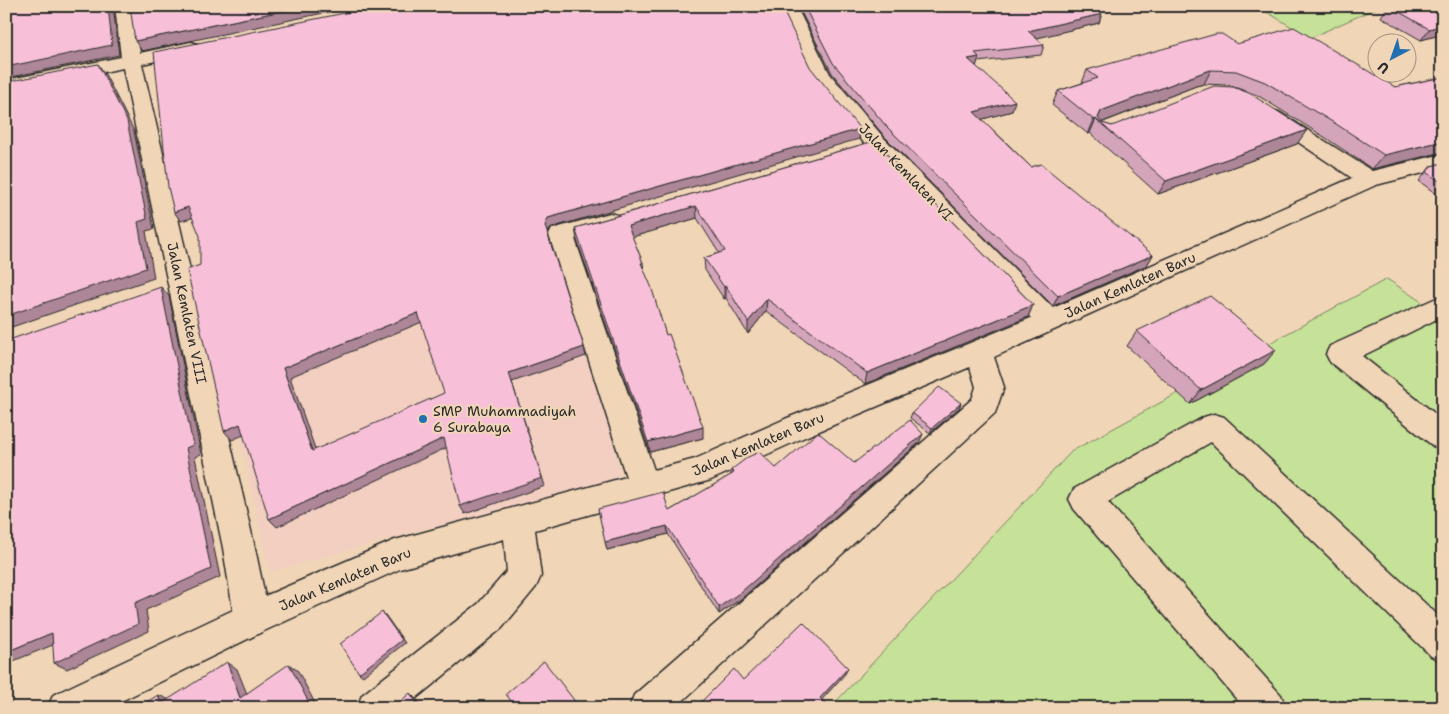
<svg xmlns="http://www.w3.org/2000/svg" width="1449" height="714" viewBox="0 0 1449 714" font-family="'Shantell Sans',sans-serif">
  <style>
    .built { fill: #f2cfc1 }
    .green { fill: #c6e198; stroke: #788662 }
    .lines { fill: none; stroke-linecap: round; stroke-linejoin: round }
    .minor-casing { stroke: #2b2b2b; stroke-width: 3 }
    .minor { fill: #f0d5b7; fill-rule: evenodd }
    .wall { fill: #d4a5ba; stroke: #2b2b2b }
    .shaded-wall { fill: #ad8697; stroke: #2b2b2b }
    .building { fill: #f7c0d8; stroke: #2b2b2b; fill-rule: evenodd }
    .poi-dot { fill: #1f6fb2; stroke: #f0d5b7; stroke-width: 2 }
    .labels { text-anchor: middle; stroke-width: 4; stroke-linejoin: round; paint-order: stroke }
    .street-label { font-size: 14px; fill: #2b2b2b; stroke: #f0d5b7 }
    .poi-label { font-size: 14px; fill: #2b2b2b; stroke: #f0d5b7; text-anchor: start }
  </style>
  <rect width="100%" height="100%" fill="#f0d5b7"/>
  <filter id="ink" filterUnits="userSpaceOnUse"><feTurbulence type="fractalNoise" baseFrequency=".02" numOctaves="2"/><feDisplacementMap in="SourceGraphic" scale="10" xChannelSelector="R" yChannelSelector="G"/><feConvolveMatrix kernelMatrix="1 2 1 2 8 2 1 2 1" color-interpolation-filters="sRGB"/></filter>
  <g filter="url(#ink)">
    <path class="built" d="M543,210L599,348L621,482L465,530L426,528L270,572L222,357Z"/>
    <path class="green" d="M1257,6H1381L1310,38Z
      M1387,279L1443,316V708H830L1072,451Z"/>
    <g class="lines">
      <defs>
        <path id="minor" d="M115,6H133L140,53L191,42L198,44L201,48L198,52L142,64L255,548L265,596L395,540L626,477L549,235L552,229L610,213L618,215L622,221L618,227L575,239L654,470L695,459L785,419L1031,318L868,148L811,76L778,6H796L830,74L884,138L1053,308L1352,178L1265,120L1262,116L1265,112L1272,110L1279,112L1372,171L1443,154V168L1376,185L994,357L1004,387L995,413L675,708H629L634,695L972,399L976,387L970,367L805,437L711,480L535,530L541,576L536,587L502,628L404,708H357L362,695L478,604L507,571L504,539L400,569L264,631L107,708H48L53,695L233,610L223,548L123,68L6,92V80L121,57Z
          M1443,295V316L1362,356L1443,420V450L1433,446L1330,362L1326,354L1330,346Z
          M1214,414L1224,417L1443,620V662L1431,656L1211,442L1108,502L1281,695L1286,708H1244L1074,509L1069,499L1074,489L1204,417Z"/>
      </defs>
      <use href="#minor" class="minor-casing"/>
      <use href="#minor" class="minor"/>
    </g>
    <path class="wall" d="M798,6H1096V9L1099,23L1036,38L1044,45L1041,55L977,62L976,66L1012,111L982,119L1031,167L1153,255L1147,265L1053,306L885,137L832,73Z
      M1388,6L1443,34L1421,40L1381,17Z
      M1237,44L1395,87L1443,77V153L1372,169L1326,138L1257,95L1228,85L1204,84L1196,86L1101,123L1112,126L1297,144L1158,194L1090,133L1088,134L1052,105L1058,91L1082,83L1087,70Z
      M874,141L1033,305L1028,317L865,384L766,311L748,334L726,298L724,299L705,270L704,258L719,253L697,218L632,237L643,263L644,271L666,335L703,438L650,452L577,240L575,228Z
      M1443,163V199L1419,181L1431,166Z
      M1443,205V216L1437,212Z
      M1137,331L1276,350L1264,364L1190,404L1127,346Z
      M961,403L959,408L930,433L910,418L912,413Z
      M919,443L741,599L719,614L668,534L607,550L669,511L731,475V470L854,463Z"/>
    <path class="shaded-wall" d="M108,6H113L119,55L6,78V67Z
      M306,6H357L142,51L135,41Z
      M1102,14L1099,23L1025,41L1028,31Z
      M1443,25V34L1421,40L1429,29Z
      M979,57L976,67L968,59Z
      M98,64L105,74L134,131L154,229L146,231L154,278L6,329V316Z
      M1211,70L1204,84L1196,86L1100,123L1097,121L1101,111L1204,72Z
      M1015,101L1012,111L972,122L974,112Z
      M1096,119L1090,133L1088,134L1094,120Z
      M860,129L859,139L550,228L547,236L545,226L548,218Z
      M1307,130L1297,144L1158,194L1166,181Z
      M1443,141V152L1372,169L1384,155Z
      M696,206L697,218L629,238L628,226Z
      M188,207L195,217L181,221L174,212Z
      M1153,255L1147,265L1053,306L1058,296Z
      M726,286V298L724,299V287Z
      M161,287L169,296L201,454L195,457L220,577L146,610L149,631L67,669L54,663L135,603L186,448Z
      M767,299L766,311L748,334V322Z
      M1033,305L1028,317L865,384L867,373Z
      M418,313L422,322L290,377L319,460L312,451L283,368Z
      M584,347L586,356L512,382L545,486L465,514L460,506L509,373Z
      M1276,350L1264,364L1190,404L1201,390Z
      M961,403L959,408L930,433L932,428Z
      M240,424L248,433L232,440L224,431Z
      M703,427V438L650,452L648,442Z
      M923,434L919,443L741,599L719,614V607Z
      M444,438L448,447L277,527L269,519Z
      M667,526L668,534L607,550L605,542Z
      M382,612L386,616L405,643L363,676L359,673Z
      M52,633L65,640L6,664V652Z
      M227,662L237,669L251,704L240,698Z
      M289,664L298,671L317,707L316,708H299Z
      M848,668L845,674L818,704L820,698Z
      M410,693L417,700L423,708H420Z
      M158,695L170,700L161,704Z"/>
    <path class="building" d="M6,6H108L112,45L6,67Z
      M130,6H306L135,41Z
      M379,6H781L810,67L860,129L548,218L545,226L584,347L509,373L542,478L460,506L444,438L269,519L240,424L224,431L187,270L200,265V236L188,207L174,212L168,187L154,52ZM418,313L444,393L312,451L283,368Z
      M804,6H1092L1102,14L1028,31L1044,45L975,53L979,57L968,59L1015,101L974,112L1031,167L1041,164L1153,255L1058,296L887,127L833,63Z
      M1389,6H1443V25L1429,29Z
      M1294,27L1395,87L1443,77V141L1384,155L1336,124L1265,82L1236,71L1211,70L1204,72L1101,111L1098,118L1102,123L1112,126L1214,86L1233,87L1249,93L1307,130L1166,181L1096,119L1094,120L1058,91L1098,78L1087,70L1216,34H1222L1237,44Z
      M98,64L127,121L147,219L138,222L146,268L6,316V82Z
      M874,141L1033,305L867,373L767,299L748,322L726,286L724,287L704,258L725,251L696,206L628,226L643,263H641L651,286L666,335L669,334L703,427L648,442L575,228Z
      M1443,163V184L1427,172L1431,166Z
      M161,287L193,445L186,448L211,569L135,603L138,624L54,663L52,633L6,652V341Z
      M1210,296L1276,350L1201,390L1137,331Z
      M939,387L961,403L932,428L912,413Z
      M910,420L923,434L741,592L719,607L667,526L605,542L598,509L663,492L669,511L734,473L731,470L748,457L759,452L776,468L818,432L854,463Z
      M382,612L402,640L359,673L340,644Z
      M803,622L848,668L820,698L830,708H695L734,669L743,680Z
      M544,661L580,708H516L506,694Z
      M227,662L240,698L289,664L308,701L299,708H137L158,695L161,704Z
      M410,693L420,708H393Z"/>
  </g>
  <circle class="poi-dot" cx="423" cy="419" r="5"/>
  <g class="labels">
    <g class="street-label">
      <text transform="translate(906 172) rotate(46)" y="5">Jalan Kemlaten VI</text>
      <text transform="translate(1130 285) rotate(-24)" y="5">Jalan Kemlaten Baru</text>
      <text transform="translate(187 313) rotate(78)" y="5">Jalan Kemlaten VIII</text>
      <text transform="translate(758 444) rotate(-23)" y="5">Jalan Kemlaten Baru</text>
      <text transform="translate(345 579) rotate(-23)" y="5">Jalan Kemlaten Baru</text>
    </g>
    <g class="poi-label">
      <text x="433" y="416">SMP Muhammadiyah<tspan x="433" dy="16">6 Surabaya</tspan></text>
    </g>
  </g>
  <rect width="1449" height="714" fill="none" stroke="#f0d5b7" stroke-width="25"/>
  <rect x="12" y="12" width="1424" height="689" fill="none" stroke="#2b2b2b" stroke-width="2" filter="url(#ink)"/>
  <g transform="translate(1392 58) rotate(221)"><circle r="24" fill="#f0d5b7" stroke="#a1917f"/>
  <path d="M0-4L9 19L0 12L-9 19Z" fill="#1f6fb2"/>
  <text y="-8" font-size="14" font-weight="bold" text-anchor="middle" fill="#2b2b2b">U</text>
  </g>
</svg>
